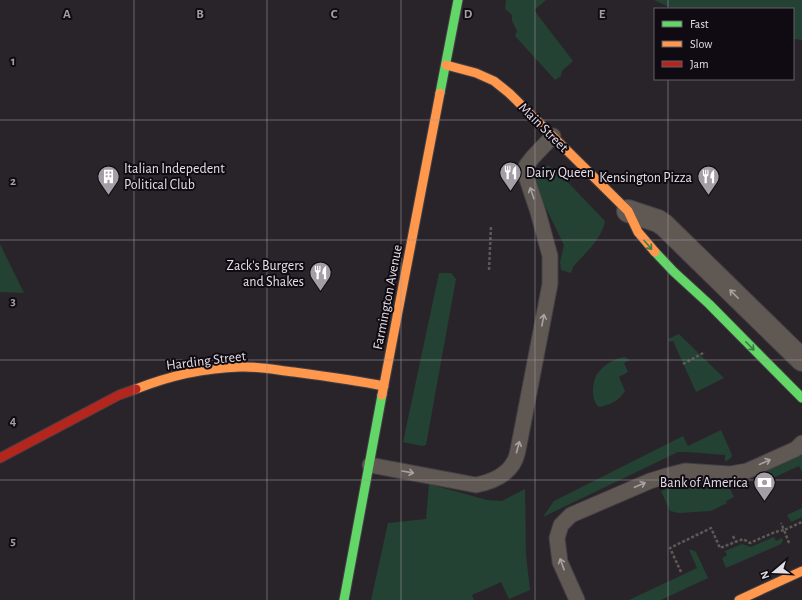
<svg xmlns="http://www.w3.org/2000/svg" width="802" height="600" viewBox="0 0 802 600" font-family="'Alegreya Sans',sans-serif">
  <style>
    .green { fill: #234233 }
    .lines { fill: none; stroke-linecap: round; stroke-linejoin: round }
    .lane-casing { stroke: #423f44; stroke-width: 17 }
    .street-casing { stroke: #423f44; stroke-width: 24 }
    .fast-casing { stroke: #423f44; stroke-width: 11 }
    .slow-casing { stroke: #423f44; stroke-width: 11 }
    .jam-casing { stroke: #423f44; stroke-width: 11 }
    .path { stroke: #5f5956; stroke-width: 2.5; stroke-dasharray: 3 2; stroke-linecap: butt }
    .lane { stroke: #605852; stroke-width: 15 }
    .street { stroke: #605852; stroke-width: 22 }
    .fast { stroke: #63d668; stroke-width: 9 }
    .slow { stroke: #ff974d; stroke-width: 9 }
    .jam { stroke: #b3261e; stroke-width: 9 }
    .oneway { stroke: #a9a2a4 }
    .oneway2 { stroke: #3e7b41 }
    .grid { fill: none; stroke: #a39da5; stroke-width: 1; stroke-opacity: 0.55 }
    .labels { text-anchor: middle; stroke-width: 4; stroke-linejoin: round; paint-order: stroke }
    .street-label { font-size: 14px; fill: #e4dee7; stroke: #100b12 }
    .poi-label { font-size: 14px; fill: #e4dee7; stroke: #100b12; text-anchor: end }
    .grid-label { font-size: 13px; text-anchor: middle; font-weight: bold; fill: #a39da5; stroke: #100b12; stroke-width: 4; stroke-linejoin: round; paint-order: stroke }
  </style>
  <rect width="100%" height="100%" fill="#29242a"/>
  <path class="green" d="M506,0H546L534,10L573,61L562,71L561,76L555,80L515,36L517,31L512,21V15L505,9Z
    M654,0H802V40L793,39V9H673Z
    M544,166H549L557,171L605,221C602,239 585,253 573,267L571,273L561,270L560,262L564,245L543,202L534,181L538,169Z
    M0,244L24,293L0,292Z
    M439,273H451L456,279L426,445L422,446L403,442Z
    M679,334L724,378L696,392L673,341L669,342L668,339Z
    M625,357L630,360L624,363L628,372L619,377L625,391C619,401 610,405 599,407C591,401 592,384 596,376C601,366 615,358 625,357Z
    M721,430L732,455L731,458L725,462V455L687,452H678L543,517L554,501L683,436L688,446Z
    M802,455V472L799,466L762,483L758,475Z
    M685,482V487L722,489L724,485L729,487L734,497L726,501L727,503L711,511L679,513L670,511L661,491Z
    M429,484L487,500L502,501L525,489L526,555L530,590L509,599L501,582L472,595L474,600H371L388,523L426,519Z
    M802,508V517L791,522L787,515Z
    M774,537L776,541L782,538L783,540L781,544L726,568L722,558L727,555L725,551L742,544L751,547Z
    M689,550H692L696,552L708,578L661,600H629L697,568Z"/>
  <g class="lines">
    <defs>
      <path id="lane" d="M370,465L476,485C491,482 508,475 515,460C517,456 518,450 519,445L550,284V256L538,212L526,176V166L533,157L553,136
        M577,600L560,562L557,538L561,525L571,515L650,481L666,476L685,471L730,474L747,471L796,449L802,443"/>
      <path id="street" d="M628,211L658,221L664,225L802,360"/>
      <path id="fast" d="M440,93L458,0
        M655,252L674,272L709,304L802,398
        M344,600L382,395"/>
      <path id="slow" d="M446,65L476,73L494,81L509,93L628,211L638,232L655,252
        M136,389C169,376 204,368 240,367C258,366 276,370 294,372C324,376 354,380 384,386
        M382,395L440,93
        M739,600L802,571"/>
      <path id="jam" d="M0,458L119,395L136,389"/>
    </defs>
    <use href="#lane" class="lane-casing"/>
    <use href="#street" class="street-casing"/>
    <use href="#fast" class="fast-casing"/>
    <use href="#slow" class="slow-casing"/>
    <use href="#jam" class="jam-casing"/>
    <path class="path" d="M489,270L491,226
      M683,364L705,352
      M733,536L736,542
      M789,543L784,530L802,522
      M681,572L670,548L711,528L720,548L743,539L750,543L775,532L784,530L781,523"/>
    <use href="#lane" class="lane"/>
    <use href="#street" class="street"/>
    <use href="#fast" class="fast"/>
    <use href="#slow" class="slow"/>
    <use href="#jam" class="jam"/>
  </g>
  <defs><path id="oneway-shaft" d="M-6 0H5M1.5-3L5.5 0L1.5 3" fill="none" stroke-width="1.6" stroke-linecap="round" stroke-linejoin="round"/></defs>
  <g class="oneway">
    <use href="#oneway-shaft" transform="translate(532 193) rotate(-109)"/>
    <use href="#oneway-shaft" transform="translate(734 294) rotate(-135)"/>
    <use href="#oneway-shaft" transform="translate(543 320) rotate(-79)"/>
    <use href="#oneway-shaft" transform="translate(518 447) rotate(-75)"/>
    <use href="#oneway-shaft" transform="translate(765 462) rotate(-24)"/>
    <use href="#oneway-shaft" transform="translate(408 472) rotate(10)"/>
    <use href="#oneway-shaft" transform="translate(640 485) rotate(-23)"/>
    <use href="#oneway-shaft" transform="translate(562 564) rotate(-110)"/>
  </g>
  <g class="oneway2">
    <use href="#oneway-shaft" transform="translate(648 245) rotate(49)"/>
    <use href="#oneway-shaft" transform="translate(750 346) rotate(45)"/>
  </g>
  <path class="grid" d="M134,0V600M267,0V600M401,0V600M535,0V600M668,0V9M668,79V600M0,120H802M0,240H802M0,360H802M0,480H802"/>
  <defs>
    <symbol id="restaurant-pin" viewBox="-11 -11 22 30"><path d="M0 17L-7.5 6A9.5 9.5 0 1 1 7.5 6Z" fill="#a39da5" stroke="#100b12"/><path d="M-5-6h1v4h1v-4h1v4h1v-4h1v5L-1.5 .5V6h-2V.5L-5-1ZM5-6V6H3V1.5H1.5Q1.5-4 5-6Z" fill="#fff"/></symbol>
    <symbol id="building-pin" viewBox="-11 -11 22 30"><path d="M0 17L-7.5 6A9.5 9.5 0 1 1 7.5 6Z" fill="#a39da5" stroke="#100b12"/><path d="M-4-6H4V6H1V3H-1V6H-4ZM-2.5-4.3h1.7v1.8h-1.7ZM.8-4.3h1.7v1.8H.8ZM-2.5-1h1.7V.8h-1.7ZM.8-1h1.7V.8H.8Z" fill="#fff"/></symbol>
    <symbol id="bank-pin" viewBox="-11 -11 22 30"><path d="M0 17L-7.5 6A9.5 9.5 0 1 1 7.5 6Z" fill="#a39da5" stroke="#100b12"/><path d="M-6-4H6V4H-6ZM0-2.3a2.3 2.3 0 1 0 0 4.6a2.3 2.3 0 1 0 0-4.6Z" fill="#fff"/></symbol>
  </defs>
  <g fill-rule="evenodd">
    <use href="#restaurant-pin" x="498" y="160" width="25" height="34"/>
    <use href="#building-pin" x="96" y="164" width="25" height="34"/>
    <use href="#restaurant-pin" x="696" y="164" width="25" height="34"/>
    <use href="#restaurant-pin" x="308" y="260" width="25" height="34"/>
    <use href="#bank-pin" x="752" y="470" width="25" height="34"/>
  </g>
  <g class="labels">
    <g class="street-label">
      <text transform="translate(544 127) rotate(45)" y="5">Main Street</text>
      <text transform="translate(387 297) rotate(-79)" y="5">Farmington Avenue</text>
      <text transform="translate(206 360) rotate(-7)" y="5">Harding Street</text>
    </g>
    <g class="poi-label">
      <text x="124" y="173" text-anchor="start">Italian Indepedent<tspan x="124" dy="16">Political Club</tspan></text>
      <text x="526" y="177" text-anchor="start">Dairy Queen</text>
      <text x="692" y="182">Kensington Pizza</text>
      <text x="304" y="270">Zack's Burgers<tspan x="304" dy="16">and Shakes</tspan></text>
      <text x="748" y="487">Bank of America</text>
    </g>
  </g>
  <g class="grid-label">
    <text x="67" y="18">A</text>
    <text x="200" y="18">B</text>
    <text x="334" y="18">C</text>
    <text x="468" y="18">D</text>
    <text x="602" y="18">E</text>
    <text x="13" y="65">1</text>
    <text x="13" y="185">2</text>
    <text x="13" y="305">3</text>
    <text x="13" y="425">4</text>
    <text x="13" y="545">5</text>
  </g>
  <rect x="654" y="8" width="140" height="72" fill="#100b12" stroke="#655f67"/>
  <rect x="662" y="21" width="20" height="6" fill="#63d668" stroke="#655f67"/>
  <text x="690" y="28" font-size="12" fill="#e4dee7">Fast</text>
  <rect x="662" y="41" width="20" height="6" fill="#ff974d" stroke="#655f67"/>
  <text x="690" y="48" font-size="12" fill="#e4dee7">Slow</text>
  <rect x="662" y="61" width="20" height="6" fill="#b3261e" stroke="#655f67"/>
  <text x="690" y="68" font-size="12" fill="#e4dee7">Jam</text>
  <g transform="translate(774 572) rotate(251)" stroke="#100b12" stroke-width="3" paint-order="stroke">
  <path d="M0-3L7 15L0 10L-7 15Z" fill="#e4dee7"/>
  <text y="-6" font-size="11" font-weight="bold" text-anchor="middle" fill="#e4dee7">N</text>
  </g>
</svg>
